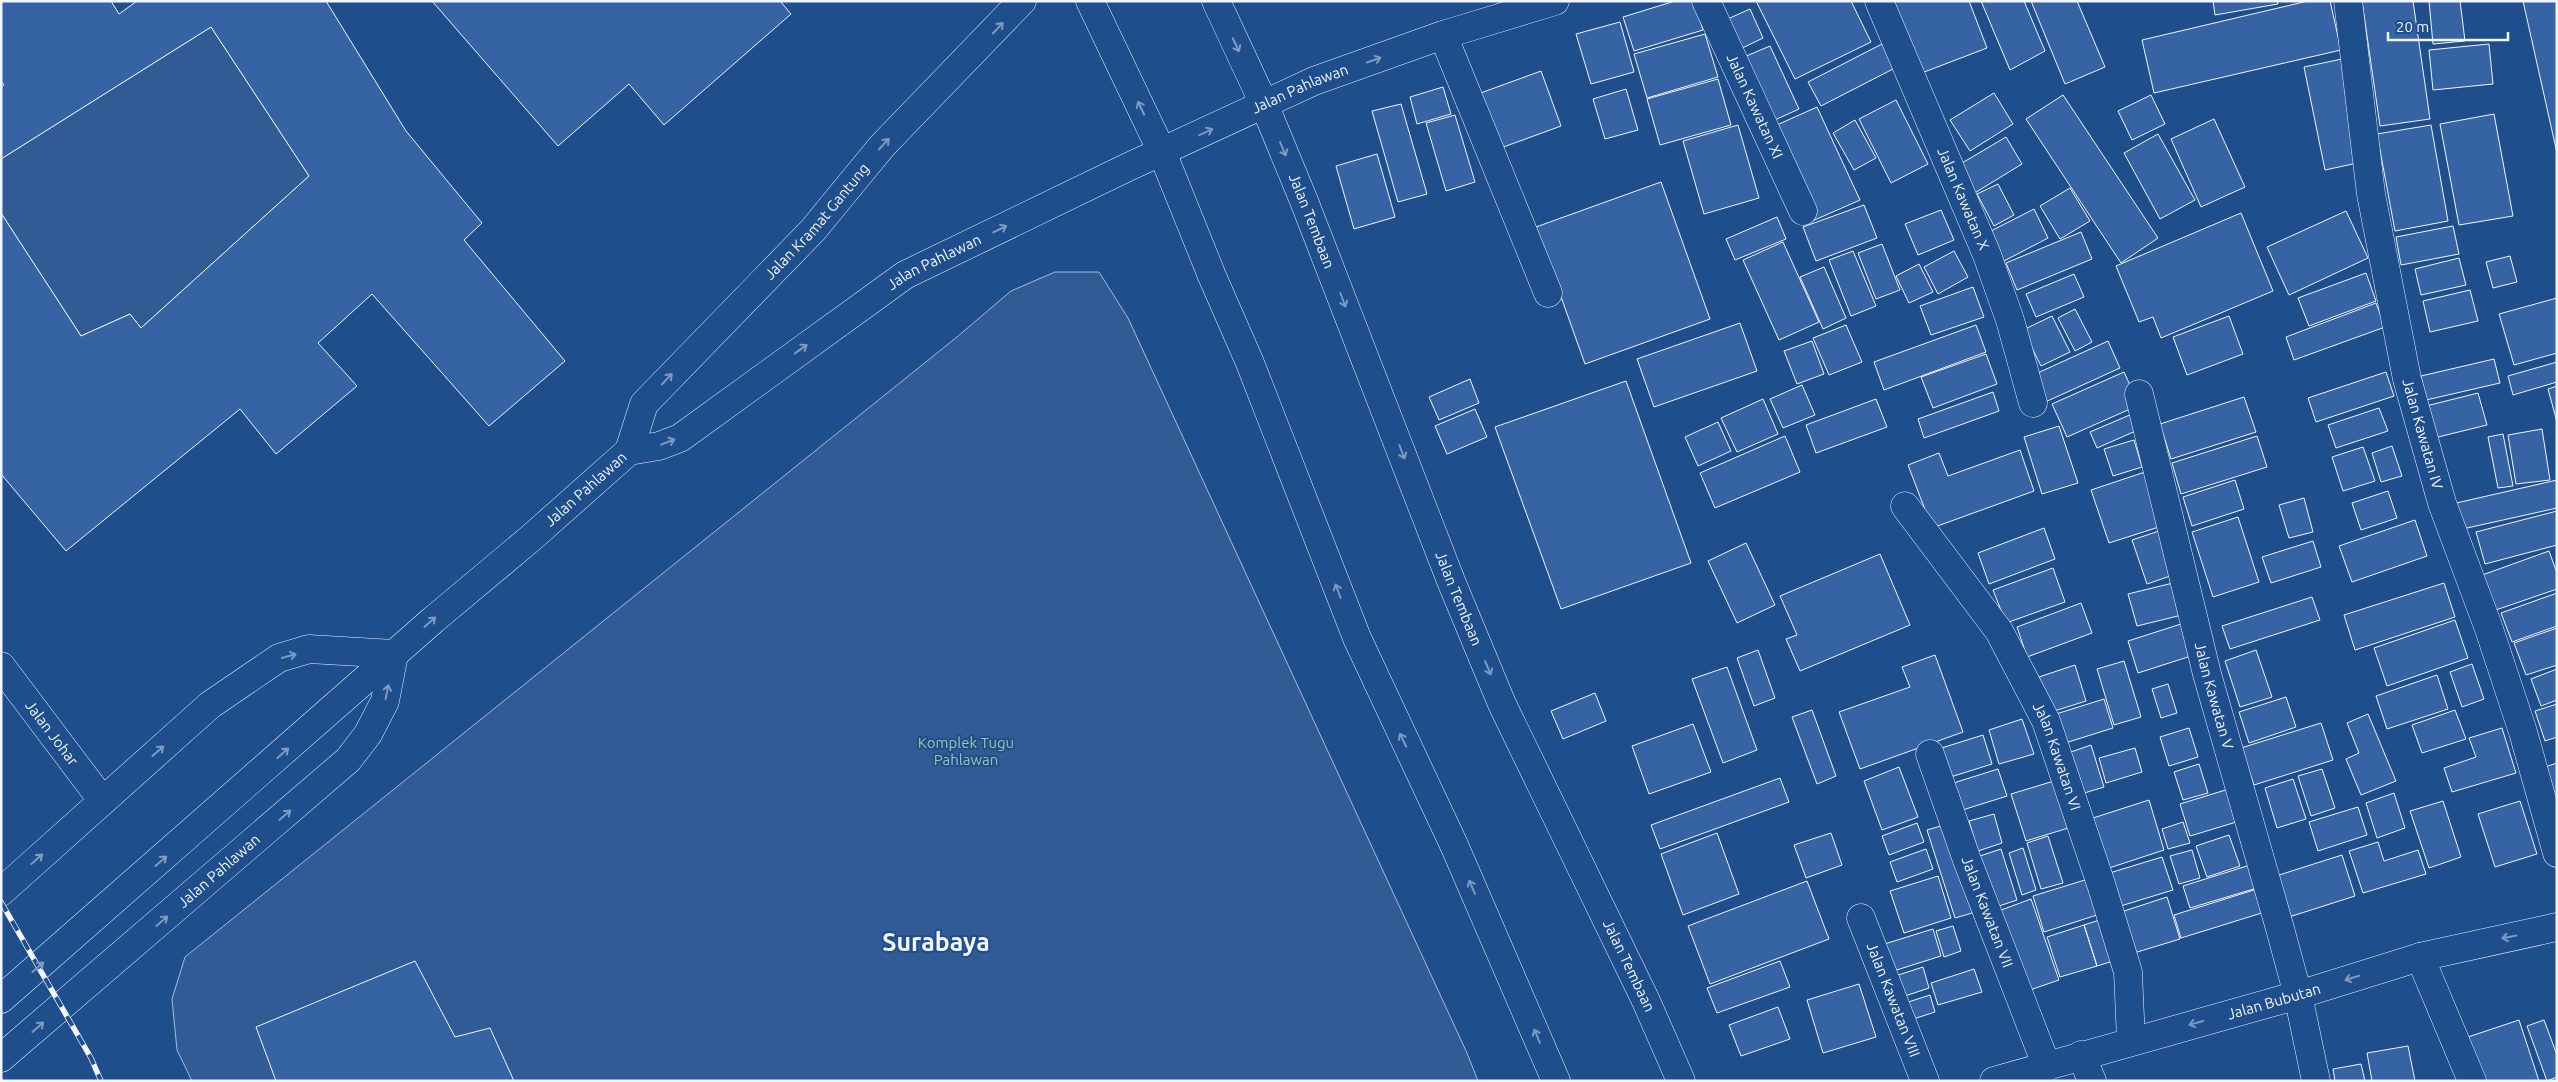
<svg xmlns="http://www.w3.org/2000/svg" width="2558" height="1082" viewBox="0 0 2558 1082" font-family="Ubuntu,sans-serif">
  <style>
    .green { fill: #305b95; stroke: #a8bbd7 }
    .building { fill: #3563a3; stroke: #f2f6ff }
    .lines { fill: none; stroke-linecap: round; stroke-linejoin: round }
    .street-casing { stroke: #f2f6ff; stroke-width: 29 }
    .secondary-casing { stroke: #f2f6ff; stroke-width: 29 }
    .primary-casing { stroke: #f2f6ff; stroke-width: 29 }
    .street { stroke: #1f4e8c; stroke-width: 28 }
    .secondary { stroke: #1f4e8c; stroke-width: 28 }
    .primary { stroke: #1f4e8c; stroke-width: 28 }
    .rail-casing { stroke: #f2f6ff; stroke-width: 5.5 }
    .rail { stroke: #1f4e8c; stroke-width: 4; stroke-dasharray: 11; stroke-linecap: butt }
    .oneway { stroke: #7e9ac0 }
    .labels { text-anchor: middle; stroke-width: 4; stroke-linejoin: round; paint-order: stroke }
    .street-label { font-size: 15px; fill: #f2f6ff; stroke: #1f4e8c }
    .park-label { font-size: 15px; fill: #97c8a6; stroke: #1f4e8c }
    .town-label { font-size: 25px; font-weight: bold; fill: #f2f6ff; stroke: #1f4e8c }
  </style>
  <rect width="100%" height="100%" fill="#1f4e8c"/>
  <path class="green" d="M211,27L309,176L141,328L130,314L81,336L1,213V159Z
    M1055,272H1099L1128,318L1467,1053L1478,1081H192L177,1050L172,999L185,957L957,337L1011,291Z"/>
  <path class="building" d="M1,1H111L119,14L137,1H326L406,131L482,223L464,240L565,361L489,426L372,294L318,343L357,386L276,454L240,409L66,551L1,474V213L81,336L130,314L141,328L309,176L211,27L1,159V87L4,85L1,81Z
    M432,1H780L791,14L664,125L629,84L558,146Z
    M1675,1H1694L1703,30L1634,51L1623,17Z
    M1756,1H1851L1871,42L1795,79Z
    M1892,1H1969L1987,48L1919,74Z
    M1981,1H2024L2045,51L2010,70Z
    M2031,1H2077L2105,67L2065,84Z
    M2213,1H2277L2278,4L2215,15Z
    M2308,1H2330L2341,50L2154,93L2142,40Z
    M2362,1H2413L2430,119L2380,126Z
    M2429,1H2460L2465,41L2433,44Z
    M2523,1H2557V153Z
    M1750,9L1763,38L1734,52L1721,22Z
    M1620,22L1634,72L1591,84L1576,34Z
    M1705,34L1718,77L1647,98L1634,54Z
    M1882,44L1895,68L1821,106L1808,82Z
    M2489,44L2493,84L2433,90L2429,50Z
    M1770,46L1799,109L1766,124L1737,60Z
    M2342,59L2362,162L2325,170L2304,67Z
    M1541,71L1561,126L1498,149L1478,94Z
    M1718,79L1731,125L1660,145L1647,99Z
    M1443,87L1451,114L1417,124L1410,97Z
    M1626,89L1638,130L1605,139L1593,99Z
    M1994,93L2013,124L1970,151L1950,120Z
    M2063,95L2158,238L2121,263L2026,119Z
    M2151,95L2165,124L2132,140L2118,111Z
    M1896,100L1928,164L1891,183L1859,119Z
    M1401,104L1427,194L1398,202L1372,111Z
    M1817,107L1860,200L1810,222L1768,129Z
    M2494,114L2513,216L2459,225L2440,124Z
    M1455,115L1475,182L1446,191L1426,123Z
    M2214,119L2245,187L2201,207L2171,139Z
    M1855,120L1876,158L1854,170L1833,133Z
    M1738,125L1759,198L1704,214L1683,141Z
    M2431,125L2448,221L2395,231L2377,134Z
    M2158,134L2195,200L2160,219L2124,153Z
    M2006,137L2022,164L1973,194L1957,166Z
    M1377,154L1395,217L1354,229L1336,166Z
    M1661,182L1710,319L1585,364L1536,227Z
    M1998,184L2014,215L1994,226L1977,194Z
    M2070,188L2090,221L2060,239L2040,206Z
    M1864,205L1877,238L1816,261L1803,227Z
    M2034,209L2048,238L2004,261L1989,232Z
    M1941,210L1954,240L1918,255L1905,224Z
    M2346,211L2368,258L2289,295L2267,247Z
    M2241,213L2273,291L2161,338L2153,317L2139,322L2116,266Z
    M1777,217L1786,239L1735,260L1726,239Z
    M2453,226L2459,254L2401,265L2396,237Z
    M2081,232L2092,259L2017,290L2006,263Z
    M1783,242L1819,322L1779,340L1743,260Z
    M1882,244L1900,290L1876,299L1858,253Z
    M1853,251L1876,306L1851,316L1829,260Z
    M1954,251L1968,277L1938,294L1924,267Z
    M2510,256L2517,282L2493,288L2486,262Z
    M2459,258L2466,285L2421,295L2415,269Z
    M1919,264L1933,292L1909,303L1896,276Z
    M1824,267L1846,318L1823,329L1800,277Z
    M2366,273L2376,301L2309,326L2298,298Z
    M2074,274L2084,297L2036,317L2026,294Z
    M1973,287L1984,317L1931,335L1920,306Z
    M2470,290L2478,321L2430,332L2423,301Z
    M2557,298V353L2514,365L2499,314Z
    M2376,303L2385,327L2294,360L2286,337Z
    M2075,309L2092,342L2075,351L2058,318Z
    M2052,316L2070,352L2041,366L2023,330Z
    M2229,316L2243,354L2187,375L2173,337Z
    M1740,323L1757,371L1654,407L1637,359Z
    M1846,325L1862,362L1829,375L1813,338Z
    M1976,325L1986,352L1884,390L1874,362Z
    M1812,341L1824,374L1797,384L1784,351Z
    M2108,341L2120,368L2043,403L2031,376Z
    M1986,354L1997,384L1933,408L1921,377Z
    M2494,359L2500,383L2426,400L2421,376Z
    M2557,362V382L2513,395L2508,376Z
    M2124,372L2139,405L2067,437L2052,404Z
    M2386,372L2394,396L2316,422L2308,398Z
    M1470,379L1479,403L1439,420L1429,397Z
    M1626,381L1691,563L1561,609L1495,427Z
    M1802,385L1815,415L1783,428L1770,399Z
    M2557,386V422L2548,389Z
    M1993,392L1999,411L1924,438L1918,419Z
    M2478,393L2487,425L2434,438L2426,406Z
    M2244,397L2256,432L2171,459L2160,424Z
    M1763,399L1778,434L1737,452L1721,418Z
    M1876,399L1887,427L1816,453L1806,425Z
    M2379,408L2388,431L2336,448L2328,425Z
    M1475,409L1487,437L1447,454L1435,426Z
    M2132,414L2138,430L2097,448L2090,432Z
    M1718,422L1731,451L1698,466L1685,437Z
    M2059,426L2078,483L2042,494L2024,437Z
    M2542,429L2550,480L2516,484L2508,435Z
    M2503,434L2513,486L2498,488L2488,437Z
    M1785,436L1800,472L1715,508L1700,473Z
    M2257,436L2267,467L2181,494L2172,463Z
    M2134,440L2142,467L2113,476L2104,449Z
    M2392,446L2402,476L2381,482L2372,453Z
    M2363,447L2375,481L2343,491L2332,457Z
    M2020,450L2034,491L1932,528L1908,465L1939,453L1948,476Z
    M2148,471L2165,525L2109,543L2091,490Z
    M2235,480L2244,509L2192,526L2183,497Z
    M2557,480V508L2458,530L2452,504Z
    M2388,491L2397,518L2361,530L2352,503Z
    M2304,498L2313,532L2289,538L2279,505Z
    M2557,511V545L2485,564L2476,532Z
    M2238,517L2259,582L2213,597L2192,532Z
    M2415,520L2427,556L2352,582L2339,546Z
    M2044,528L2055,559L1989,584L1978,553Z
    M2162,530L2176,574L2147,584L2132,540Z
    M2313,541L2321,567L2271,583L2262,557Z
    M1746,543L1775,605L1737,623L1708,561Z
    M2549,551L2557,573V589L2487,613L2474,578Z
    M1880,554L1910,625L1800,671L1786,639L1797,635L1780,596Z
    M2053,568L2065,602L2006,623L1993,590Z
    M2177,582L2186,614L2137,626L2128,594Z
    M2444,583L2455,617L2355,650L2344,615Z
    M2557,593V626L2512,642L2501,613Z
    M2312,597L2320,620L2230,649L2222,626Z
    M2081,603L2092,633L2027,657L2017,627Z
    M2455,620L2468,658L2387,686L2374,648Z
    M2181,624L2191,656L2138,673L2128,641Z
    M2557,628V665L2526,675L2514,643Z
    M1758,650L1775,698L1754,706L1737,658Z
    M2256,650L2272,697L2240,707L2225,661Z
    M1935,655L1963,732L1860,769L1839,712L1910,687L1902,667Z
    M2124,661L2141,717L2114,725L2097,669Z
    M2472,664L2484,699L2462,707L2450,672Z
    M2075,665L2086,701L2051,712L2039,677Z
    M1727,667L1757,750L1723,763L1692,679Z
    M2557,669V700L2541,706L2531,679Z
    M2437,675L2448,709L2387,729L2376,696Z
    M2168,684L2177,713L2161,718L2152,689Z
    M1595,693L1606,721L1563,739L1551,711Z
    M2286,697L2296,727L2249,743L2239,712Z
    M2104,699L2113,728L2065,743L2056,714Z
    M2557,704V737L2545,741L2535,711Z
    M1812,710L1836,776L1817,784L1792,717Z
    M2455,710L2466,739L2422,753L2412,725Z
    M2368,714L2396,781L2361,795L2346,759L2359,753L2347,723Z
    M2022,719L2034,754L1999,764L1989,730Z
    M2321,723L2333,760L2254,785L2241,748Z
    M1693,724L1711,772L1649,794L1632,746Z
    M2189,728L2198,757L2169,766L2160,737Z
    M2502,728L2516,773L2452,792L2444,768L2476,757L2469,738Z
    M1983,735L1992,764L1941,780L1932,751Z
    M2091,745L2104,787L2081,794L2068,753Z
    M2135,748L2142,772L2106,783L2099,758Z
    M2557,763V798L2552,800L2542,768Z
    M2199,764L2208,793L2183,800L2174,772Z
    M1899,767L1918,817L1882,830L1864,781Z
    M1998,769L2007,796L1953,813L1944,786Z
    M2322,769L2335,808L2311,816L2298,776Z
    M1780,778L1789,802L1660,849L1651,825Z
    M2064,778L2078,825L2026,841L2011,794Z
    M2293,779L2306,819L2277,828L2265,788Z
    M2232,788L2243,820L2190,836L2180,804Z
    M2394,793L2405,828L2377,838L2366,803Z
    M2149,800L2164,850L2106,869L2090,819Z
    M2443,801L2461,857L2429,868L2410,811Z
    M2520,801L2537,854L2495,867L2478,814Z
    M2358,807L2367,835L2318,851L2309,822Z
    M1994,814L2002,843L1978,851L1969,821Z
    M2183,822L2190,843L2168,849L2162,829Z
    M1917,823L1924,842L1889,855L1882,836Z
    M1951,823L1979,911L1955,918L1927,830Z
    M1717,833L1739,894L1683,915L1661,854Z
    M1831,833L1842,865L1806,878L1794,845Z
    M2229,835L2240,866L2207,877L2196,846Z
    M2048,836L2063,883L2041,889L2027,843Z
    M2378,842L2384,861L2418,850L2426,874L2363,893L2349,851Z
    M2023,848L2036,890L2022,895L2009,853Z
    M1926,849L1933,869L1897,882L1890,862Z
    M2001,849L2017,900L1996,907L1980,856Z
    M2192,850L2200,878L2179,884L2170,856Z
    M2342,855L2355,896L2289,917L2276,876Z
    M2162,857L2173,890L2114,908L2103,875Z
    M2250,865L2257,888L2190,908L2183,886Z
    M1938,876L1951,918L1904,933L1890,891Z
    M2088,879L2100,914L2044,932L2033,896Z
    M1807,881L1829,939L1710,984L1688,926Z
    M2257,889L2265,912L2181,938L2174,915Z
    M2167,897L2180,939L2134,953L2121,912Z
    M2031,899L2059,980L2021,993L1993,913Z
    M2106,918L2120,959L2097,966L2084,925Z
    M2084,925L2097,966L2060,977L2047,937Z
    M1953,926L1961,951L1944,957L1936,931Z
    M1933,929L1941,956L1887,973L1878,946Z
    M415,961L455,1037L490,1028L514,1081H276L256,1027Z
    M1780,961L1790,987L1717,1013L1707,988Z
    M1923,967L1929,988L1896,999L1889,978Z
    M1974,969L1982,992L1938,1005L1931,983Z
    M1859,984L1876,1037L1823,1053L1807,1000Z
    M1930,995L1935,1012L1904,1022L1899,1005Z
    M1778,1007L1790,1039L1741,1056L1729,1025Z
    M2519,1020L2539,1081H2475L2462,1039Z
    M2544,1020L2557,1055V1077L2547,1081L2527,1026Z
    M2408,1046L2415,1081H2372L2367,1053Z
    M2361,1064L2365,1081H2335L2333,1069Z"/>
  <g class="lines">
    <defs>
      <g id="street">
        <path id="s1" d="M1706,1L1803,211"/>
        <path id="s2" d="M1879,1L1987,255L2010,320L2033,403"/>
        <path id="s3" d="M2348,1L2371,194L2407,379L2442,503L2489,629L2523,732L2557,853"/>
        <path d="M1443,35L1548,293"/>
        <path id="s4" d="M2139,394L2207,674L2279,925L2298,995L2316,1081"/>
        <path id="s5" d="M1905,506L1999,631L2046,721L2101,884L2128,972L2131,1041"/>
        <path id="s6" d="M1930,754L1967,860L2047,1067"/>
        <path id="s7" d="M1861,918L1925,1081"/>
        <path d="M2420,957L2472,1081"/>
        <path d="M2081,1055L2092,1081"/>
      </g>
      <g id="secondary">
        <path id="s8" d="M629,451L644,404L813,230L882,146L1022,1"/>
        <path id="s9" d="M1,666L102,800"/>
        <path d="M1,892L210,705L279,658L309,649L394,654L385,701L368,734L348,760L1,1058"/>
      </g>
      <g id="primary">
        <path d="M1090,1L1162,152L1212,276L1250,363L1357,638L1454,845L1556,1081"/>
        <path id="s10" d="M1216,1L1264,104L1304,201L1451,581L1502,704L1646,1001L1681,1081"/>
        <path id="s11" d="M1,999L433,620L531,538L629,451L659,446L680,438L905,275L1126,168L1314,81L1443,35L1555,1"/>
        <path id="s12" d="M1994,1081L2298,995L2420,957L2557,927"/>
      </g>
    </defs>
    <use href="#street" class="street-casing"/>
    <use href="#secondary" class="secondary-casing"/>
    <use href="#primary" class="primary-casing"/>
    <use href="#street" class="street"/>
    <use href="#secondary" class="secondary"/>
    <use href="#primary" class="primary"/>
    <defs>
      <path id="rail" d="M1,902L91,1058L101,1081"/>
    </defs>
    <use href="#rail" class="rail-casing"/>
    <use href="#rail" class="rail"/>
  </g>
  <defs><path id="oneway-shaft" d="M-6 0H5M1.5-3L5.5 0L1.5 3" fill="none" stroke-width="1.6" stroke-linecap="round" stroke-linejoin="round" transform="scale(1.25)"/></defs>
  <g class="oneway">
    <use href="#oneway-shaft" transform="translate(998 28) rotate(-47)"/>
    <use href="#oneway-shaft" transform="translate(1236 45) rotate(65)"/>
    <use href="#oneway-shaft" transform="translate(1374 60) rotate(-19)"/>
    <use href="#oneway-shaft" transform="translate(1141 108) rotate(-115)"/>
    <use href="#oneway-shaft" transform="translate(1206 132) rotate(-25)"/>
    <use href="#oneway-shaft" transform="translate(884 144) rotate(-47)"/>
    <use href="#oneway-shaft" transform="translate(1283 149) rotate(67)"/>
    <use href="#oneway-shaft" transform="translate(1000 229) rotate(-26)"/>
    <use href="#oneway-shaft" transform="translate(1343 300) rotate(69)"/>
    <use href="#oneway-shaft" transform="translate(801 349) rotate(-36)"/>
    <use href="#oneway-shaft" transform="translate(667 379) rotate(-46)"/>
    <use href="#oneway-shaft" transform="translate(668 442) rotate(-21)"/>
    <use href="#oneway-shaft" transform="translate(1402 452) rotate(69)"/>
    <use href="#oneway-shaft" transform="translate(1338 591) rotate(-111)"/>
    <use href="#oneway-shaft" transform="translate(430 622) rotate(-41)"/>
    <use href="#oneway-shaft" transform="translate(289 656) rotate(-16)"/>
    <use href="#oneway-shaft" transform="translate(1488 668) rotate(67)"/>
    <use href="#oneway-shaft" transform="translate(387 692) rotate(-79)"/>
    <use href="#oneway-shaft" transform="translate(1403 740) rotate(-116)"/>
    <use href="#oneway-shaft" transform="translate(158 751) rotate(-41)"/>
    <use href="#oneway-shaft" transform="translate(283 753) rotate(-42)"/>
    <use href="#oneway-shaft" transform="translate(285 815) rotate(-41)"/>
    <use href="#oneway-shaft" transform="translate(37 859) rotate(-42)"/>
    <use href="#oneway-shaft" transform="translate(161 861) rotate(-41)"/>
    <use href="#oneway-shaft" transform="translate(1472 887) rotate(-114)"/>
    <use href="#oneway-shaft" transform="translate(162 921) rotate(-41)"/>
    <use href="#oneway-shaft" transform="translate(2509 937) rotate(168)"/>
    <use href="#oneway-shaft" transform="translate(38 967) rotate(-41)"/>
    <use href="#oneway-shaft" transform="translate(2352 978) rotate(163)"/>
    <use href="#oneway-shaft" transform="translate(2196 1023) rotate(165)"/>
    <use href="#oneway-shaft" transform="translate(38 1027) rotate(-41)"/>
    <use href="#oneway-shaft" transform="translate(1537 1036) rotate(-113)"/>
  </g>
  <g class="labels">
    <g class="street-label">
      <text dy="5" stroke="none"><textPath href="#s11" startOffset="1601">Jalan Pahlawan</textPath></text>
      <text dy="5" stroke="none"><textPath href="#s1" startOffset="116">Jalan Kawatan XI</textPath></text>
      <text dy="5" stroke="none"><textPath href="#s2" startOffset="215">Jalan Kawatan X</textPath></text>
      <text dy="5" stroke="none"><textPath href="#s8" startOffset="301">Jalan Kramat Gantung</textPath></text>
      <text dy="5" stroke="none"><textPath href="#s10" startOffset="240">Jalan Tembaan</textPath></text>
      <text dy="5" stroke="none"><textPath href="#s11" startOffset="1196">Jalan Pahlawan</textPath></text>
      <text dy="5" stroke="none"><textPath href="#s3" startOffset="440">Jalan Kawatan IV</textPath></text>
      <text dy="5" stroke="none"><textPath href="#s11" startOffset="776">Jalan Pahlawan</textPath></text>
      <text dy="5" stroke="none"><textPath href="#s10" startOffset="645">Jalan Tembaan</textPath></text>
      <text dy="5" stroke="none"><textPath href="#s4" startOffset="311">Jalan Kawatan V</textPath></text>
      <text dy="5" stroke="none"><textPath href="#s9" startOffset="84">Jalan Johar</textPath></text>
      <text dy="5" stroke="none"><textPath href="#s5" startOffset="295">Jalan Kawatan VI</textPath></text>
      <text transform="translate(219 871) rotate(-41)" y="5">Jalan Pahlawan</text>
      <text dy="5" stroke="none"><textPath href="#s6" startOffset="168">Jalan Kawatan VII</textPath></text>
      <text dy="5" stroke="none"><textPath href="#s10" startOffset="1050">Jalan Tembaan</textPath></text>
      <text dy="5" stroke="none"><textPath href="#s7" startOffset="88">Jalan Kawatan VIII</textPath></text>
      <text dy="5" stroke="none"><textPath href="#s12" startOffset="291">Jalan Bubutan</textPath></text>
    </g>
    <g class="park-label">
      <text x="966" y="748">Komplek Tugu<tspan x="966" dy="17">Pahlawan</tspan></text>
    </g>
    <g class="town-label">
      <text x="936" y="951">Surabaya</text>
    </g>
  </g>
  <rect width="2558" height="1082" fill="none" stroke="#f2f6ff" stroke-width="5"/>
  <path d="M2388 32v8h120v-8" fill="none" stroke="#f2f6ff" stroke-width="2.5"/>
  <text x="2396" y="32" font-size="15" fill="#f2f6ff" stroke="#1f4e8c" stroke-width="4" paint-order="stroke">20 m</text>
</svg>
